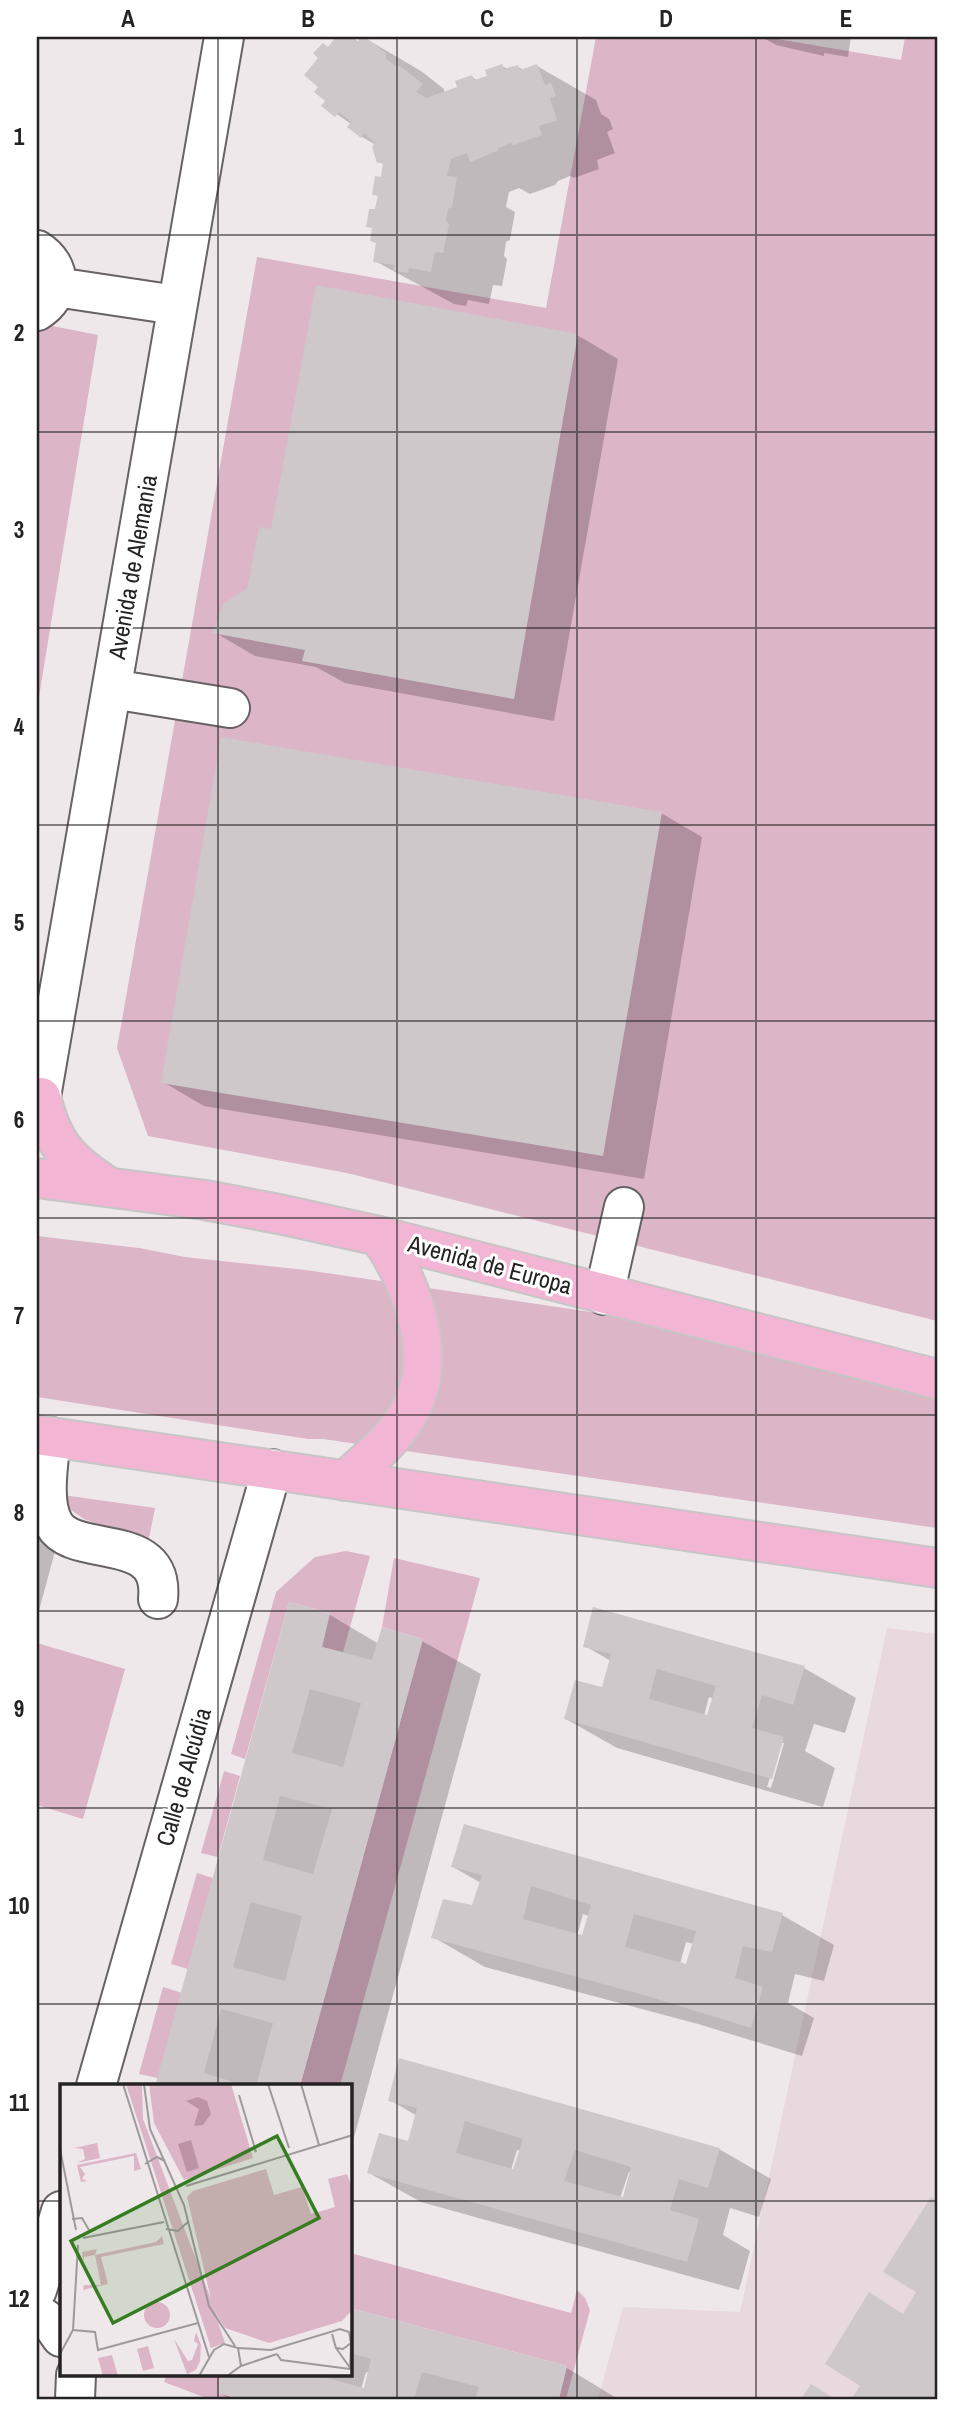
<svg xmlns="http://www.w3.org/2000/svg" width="974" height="2436" viewBox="0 0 974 2436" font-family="'Archivo Narrow',sans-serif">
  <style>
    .built { fill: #e8d9df }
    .green { fill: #dcb5c6 }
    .shadow { fill: #0003; fill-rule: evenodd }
    .building { fill: #cec8cb; fill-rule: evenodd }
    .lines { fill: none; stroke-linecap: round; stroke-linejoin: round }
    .minor-casing { stroke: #676264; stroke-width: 42 }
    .major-casing { stroke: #c6c6c6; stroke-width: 42 }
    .minor { stroke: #fff; stroke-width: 38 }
    .major { stroke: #f2b5d3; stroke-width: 38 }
    .grid { fill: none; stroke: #242223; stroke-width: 2; stroke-opacity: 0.55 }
    .labels { text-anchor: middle; stroke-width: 6; stroke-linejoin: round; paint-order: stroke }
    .street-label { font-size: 24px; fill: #242223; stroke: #fff }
    .inset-road { fill: none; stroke: #9e999b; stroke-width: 2 }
    .view { fill: #367d22; fill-opacity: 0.15; stroke: #367d22; stroke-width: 3.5 }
    .inset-edge { fill: none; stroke: #242223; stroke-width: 3.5 }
    .neatline { fill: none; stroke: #242223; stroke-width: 2.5 }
    .grid-label { font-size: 23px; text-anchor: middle; font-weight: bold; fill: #242223 }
  </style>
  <rect width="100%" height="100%" fill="#efe8eb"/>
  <path class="built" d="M887,1628L937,1634V2399H598L623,2307L740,2312Z"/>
  <path class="green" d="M596,37H766L901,60L905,37H937V1321L347,1173L148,1136L117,1048L257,257L546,308Z
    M37,323L98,335L37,709Z
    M37,1236L139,1248L185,1257L306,1270L937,1363V1528L323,1439H308L37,1397Z
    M63,1495L155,1508L148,1543L84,1519L65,1506Z
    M346,1551L370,1556L343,1652L322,1647L330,1613L289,1602L245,1759L231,1754L276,1592L315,1557Z
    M394,1558L480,1578L340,2086H300L423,1639L382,1627Z
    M37,1643L125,1669L83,1819L37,1805Z
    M224,1771L240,1776L218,1857L201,1853Z
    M197,1873L213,1878L188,1969L171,1964Z
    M163,1987L182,1993L158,2078L139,2074Z
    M350,2253L571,2313L577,2290L585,2298L590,2310L566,2399H559L567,2366L350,2308Z
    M166,2375H222L217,2393L239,2399H209L164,2382Z"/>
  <path class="shadow" d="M338,37H351L359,42L363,37L421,71L444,89V93L459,88L472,77L478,81L489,77L502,66L508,69L518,67L524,70L537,66L596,100L601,114L609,119L613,129L607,132L615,153L597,160L599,169L574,178L570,176L558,181L555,185L530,194L519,188L509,192L506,207L515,212L510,240L506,242L504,256L507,259L502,286L493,285L489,304L468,300L466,306L454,304L375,261L378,244L374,229L368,226L376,211L379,197L374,194L382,179L385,165L378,161L376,145L362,137L351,124L324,105L328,100L321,87L329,48Z
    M762,37H851L848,57L824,53V56L776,45Z
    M577,335L618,359L554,721L345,683L316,667L255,656L214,632L249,590Z
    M661,813L702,837L644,1179L204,1106L163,1082Z
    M37,1519L60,1533L37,1618Z
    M291,1604L330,1615L379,1644L422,1641L481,1674L350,2152V2086H157Z
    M585,1646L804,1668L856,1698L845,1733L814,1724L805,1751L835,1768L823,1807L617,1748L566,1719L603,1689L611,1661ZM709,1697L714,1699L709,1717L704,1716ZM781,1743H784L771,1788L767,1787Z
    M453,1867L782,1915L834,1945L824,1981L795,1974L788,2003L814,2018L802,2056L698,2024L485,1967L433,1937L473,1907L481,1883ZM583,1914L589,1916L583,1938L577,1936ZM686,1942L694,1944L687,1966L680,1964Z
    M390,2100L719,2149L771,2179L759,2217L730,2208L723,2235L750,2251L739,2290L421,2202L369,2173L409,2143L417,2116ZM517,2150L521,2151L515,2171L511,2170ZM629,2172L632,2173L624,2199L620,2198Z
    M931,2199L937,2203V2399H853L918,2292Z
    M350,2310L567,2368L618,2399H230L219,2393L224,2375H350ZM366,2372L369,2373L365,2390L361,2389Z"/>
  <path class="building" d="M336,37H351L357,42L361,37H365L386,53V59L395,66H400L423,84L416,92L426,98L457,87L455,81L472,75L474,80L487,76L485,70L502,64L504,69L518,65L520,70L537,64L545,85L551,83L556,96L550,98L557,120L539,126L542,135L514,145L510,143L499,148L497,151L470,162L467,153L451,159L447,176L457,177L452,207L448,209L446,221L449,224L443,253L435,252L431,272L409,268L408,273L393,271L395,265L373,262L376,243L370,241L372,228L366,227L369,209H375L378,195H372L375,176L381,177L383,163H377L372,147L375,143L364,133L361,138L347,127L351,122L339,112L335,117L321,106L325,101L314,92L318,87L304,75L318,58L313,53L323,43L328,47Z
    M316,285L578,334L514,699L302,661L305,650L212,633L224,603L247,589L259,527L271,529Z
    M221,737L662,812L603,1156L161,1083Z
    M289,1602L330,1613L322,1647L372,1660L382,1627L423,1639L335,1960L300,2086H256L273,2023L221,2009L204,2073L246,2086H155ZM310,1689L361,1703L343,1767L292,1753ZM280,1796L332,1809L313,1874L263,1860ZM251,1902L302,1916L285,1981L233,1967Z
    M593,1607L805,1666L793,1705L762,1695L752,1728L784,1737L772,1779L564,1719L575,1680L602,1687L611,1654L583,1647ZM657,1669L716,1686L707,1715L649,1699Z
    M464,1824L783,1913L772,1952L743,1946L735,1978L763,1987L751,2028L644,1995L431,1938L443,1899L472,1905L482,1875L451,1867ZM531,1886L591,1905L582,1935L523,1919ZM634,1914L696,1931L686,1964L625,1947Z
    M399,2058L720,2148L708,2188L679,2179L670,2210L699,2219L687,2262L367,2173L379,2133L408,2141L417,2108L388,2101ZM465,2121L523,2139L513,2169L456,2153ZM575,2150L631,2167L623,2197L564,2181Z
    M931,2197L937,2201V2399H851L860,2386L825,2364L869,2292L903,2314L916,2292L883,2272Z
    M350,2308L567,2366L559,2399H475L479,2387L422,2372L414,2399H239L217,2393L222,2375H316L364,2388L371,2359L350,2353Z
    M811,2384L835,2399H801Z"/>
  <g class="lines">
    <defs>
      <path id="minor" d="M37,250C62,266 63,295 37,311
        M56,287L176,305
        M112,689L230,708
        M41,1097L224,37
        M604,1295L624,1207
        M51,1437C49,1461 41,1502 54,1524C74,1560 165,1529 158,1599
        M96,2086L272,1469
        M37,2290L61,2211
        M37,2313L52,2324L61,2337
        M75,2399L76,2375"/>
      <path id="major" d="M41,1097C52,1143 68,1161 107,1186
        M37,1178L205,1200L279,1214L379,1236L937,1379
        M37,1435L937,1568
        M345,1481C366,1461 390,1443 405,1419C442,1363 414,1286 379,1236"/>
    </defs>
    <use href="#minor" class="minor-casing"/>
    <use href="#major" class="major-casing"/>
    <use href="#minor" class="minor"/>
    <use href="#major" class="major"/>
  </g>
  <path class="grid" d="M218,37V2086M397,37V2399M577,37V2399M756,37V2399M37,235H937M37,432H937M37,628H937M37,825H937M37,1021H937M37,1218H937M37,1415H937M37,1611H937M37,1808H937M37,2004H937M37,2201H61M350,2201H937M218,2375V2399"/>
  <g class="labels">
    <g class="street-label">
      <text transform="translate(133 567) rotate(-80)" y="8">Avenida de Alemania</text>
      <text transform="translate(490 1265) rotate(15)" y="8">Avenida de Europa</text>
      <text transform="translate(184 1777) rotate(-74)" y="8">Calle de Alcúdia</text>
    </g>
  </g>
  <g transform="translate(60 2084)">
    <rect width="292" height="292" fill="#efe8eb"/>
    <path d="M66,0H82L83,35L151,215L127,113L133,107L206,85L214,111L242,103L251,130L275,123L268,95L287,90L293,106V225L282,237L209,259L165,244L155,229L165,259L151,264ZM89,0H171L193,74L124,96L94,39ZM37,59L40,74L17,79L25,75L23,65L14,64ZM76,69L81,85L74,87V72L20,83L25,90L22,95L28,97L21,98L17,81ZM102,152L104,160L41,173L48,200L23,206L24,201H41L35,171L24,173L23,178L22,168L37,165L35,171L96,158ZM84 231a13 13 0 1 1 26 0a13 13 0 1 1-26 0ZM136,248L141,261L140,277L136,286L127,290L114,255L128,277L132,276L138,260L134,257ZM88,262L94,284L83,287L77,265ZM52,271L58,292H43L38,274Z" fill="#dcb5c6"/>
    <path d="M138,13L147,17L151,30L143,41L134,42L139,25L126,17ZM131,56L139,84L127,88L118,60Z" fill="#bc94a6"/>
    <path class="inset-road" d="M63,0L149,273M84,0L90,45L124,121L149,222L175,262M208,0L229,64M241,0L259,61M179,11L196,68L193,63M0,65L16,146M85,80L97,73L105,77M126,102L293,51M12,135L22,134L29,146M106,145L118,147L129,137M23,154L104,138M13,246L35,248L38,266L138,239M178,264L211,266L280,245L289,248L291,259L283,265L276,264L272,250M276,264L293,288M0,270L13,246L18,161M217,270L221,276L290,285M290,285L291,260M139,292L154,266L164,260L178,264L181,282M167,292L181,282L217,270"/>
    <path class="view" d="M217,52L259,134L53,239L11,157Z"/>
    <rect width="292" height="292" class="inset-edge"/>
  </g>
  <rect width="974" height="2436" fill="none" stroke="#ffffff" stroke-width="77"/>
  <rect x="38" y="38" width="898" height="2360" class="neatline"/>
  <g class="grid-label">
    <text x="128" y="27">A</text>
    <text x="308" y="27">B</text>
    <text x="487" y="27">C</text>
    <text x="666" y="27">D</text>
    <text x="846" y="27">E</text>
    <text x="19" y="145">1</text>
    <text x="19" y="341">2</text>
    <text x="19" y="538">3</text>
    <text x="19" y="735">4</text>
    <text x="19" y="931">5</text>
    <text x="19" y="1128">6</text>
    <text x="19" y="1324">7</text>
    <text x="19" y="1521">8</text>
    <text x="19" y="1717">9</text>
    <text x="19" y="1914">10</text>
    <text x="19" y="2111">11</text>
    <text x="19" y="2307">12</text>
  </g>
</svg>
